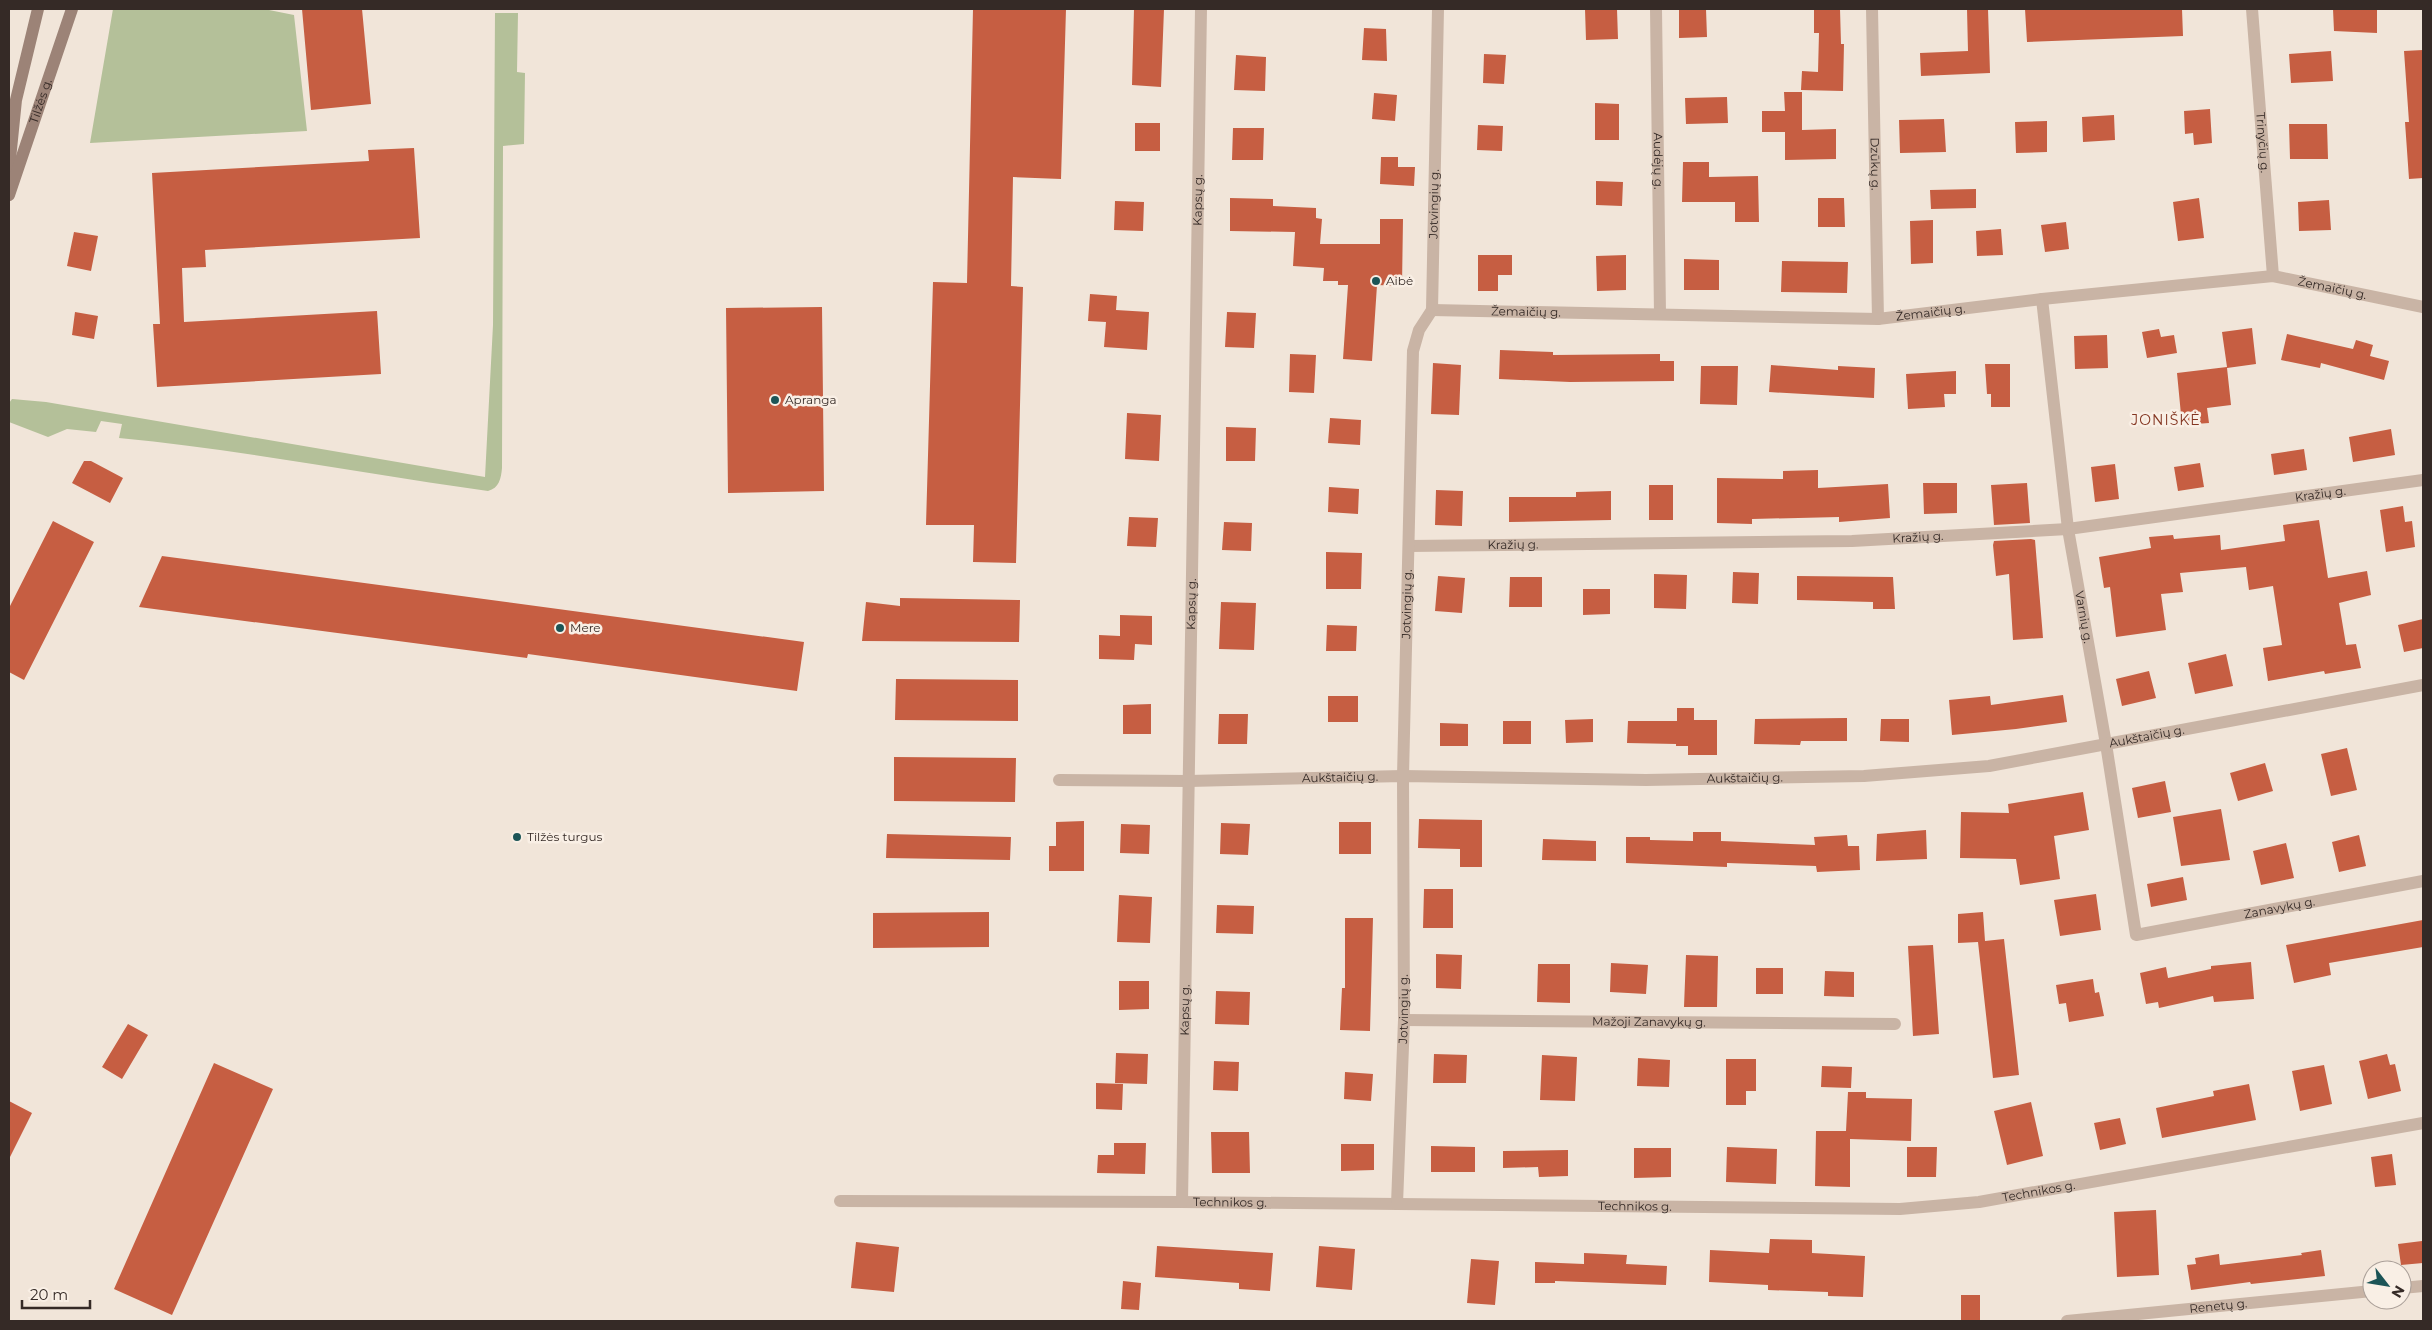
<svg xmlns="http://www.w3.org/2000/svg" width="2432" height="1330" viewBox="0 0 2432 1330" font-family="Montserrat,sans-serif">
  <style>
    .green { fill: #b4c099 }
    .building { fill: #c65e42 }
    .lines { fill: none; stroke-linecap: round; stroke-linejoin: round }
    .minor { stroke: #c9b4a5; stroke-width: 12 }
    .secondary { stroke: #9c8377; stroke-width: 12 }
    .poi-dot { fill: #1c5456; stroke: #f9efe5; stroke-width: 2 }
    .labels { text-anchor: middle; stroke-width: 5; stroke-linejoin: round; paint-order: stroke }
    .street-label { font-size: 12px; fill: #352a26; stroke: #f9efe5 }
    .poi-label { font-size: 12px; fill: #352a26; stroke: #f9efe5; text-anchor: start }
    .neighbourhood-label { font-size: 14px; letter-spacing: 1px; fill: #833520; stroke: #f9efe5 }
  </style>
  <rect width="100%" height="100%" fill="#f1e5d9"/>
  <path class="green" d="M113,9H264L294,15L307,131L90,143Z
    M495,13H518L517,72L525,73L524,144L503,146L502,468C501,479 499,488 488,491C365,474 243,450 119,438L122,424L101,421L96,432L67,429L48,437L9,422V403L12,399L46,402L485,477L493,325Z"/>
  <path class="building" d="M302,9H362L371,104L311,110Z
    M973,9H1066L1061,179L1013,177L1011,286L1023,287L1016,563L973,562L974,525H926L933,282L967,283Z
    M1134,9H1164L1161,87L1132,85Z
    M1585,9H1617L1618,39L1586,40Z
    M1679,9H1706L1707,37L1679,38Z
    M1814,9H1840L1841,44H1844L1843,91L1801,90L1802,71L1818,72L1819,33H1814Z
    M1967,9H1988L1990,73L1921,76L1920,53L1968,51Z
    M2025,9H2182L2183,36L2027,42Z
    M2333,9H2377V33L2334,31Z
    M1364,28L1386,29L1387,61L1362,60Z
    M2423,50V178L2409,179L2405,122H2409L2404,51Z
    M2331,51L2333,81L2291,83L2289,54Z
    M1484,54L1506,55L1504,84L1483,83Z
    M1236,55L1266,57L1265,91L1234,90Z
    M1784,92H1802V130L1836,129V159L1785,160V132H1762V111H1785Z
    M1374,93L1397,95L1395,121L1372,119Z
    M1727,97L1728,123L1686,124L1685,98Z
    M1595,103L1619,104V140H1595Z
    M2210,109L2212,143L2194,145L2193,133L2185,134L2184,111Z
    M2114,115L2115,140L2083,142L2082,117Z
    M1944,119L1946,152L1900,153L1899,120Z
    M2047,121V152L2016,153L2015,122Z
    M1135,123H1160V151H1135Z
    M2289,124H2327L2328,159H2290Z
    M1478,125L1503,126L1502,151L1477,150Z
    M1233,128H1264L1263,160H1232Z
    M414,148L420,238L205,250L206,267L182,268L184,322L377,311L381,374L157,387L153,324H160L152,173L369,161L368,150Z
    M1381,157H1398V167H1415L1414,186L1380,184Z
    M1683,162H1709V177L1758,176L1759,222H1735V202H1682Z
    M1596,181L1623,182L1622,206L1596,205Z
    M1976,189V208L1931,209L1930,190Z
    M1230,198L1273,199V206L1316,208V218L1322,219L1320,244H1380V219H1403L1402,286L1377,285L1372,361L1343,359L1348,285H1338V281H1323L1324,268L1293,266L1295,232L1230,231Z
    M1818,198H1844L1845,227H1818Z
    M2199,198L2204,238L2178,241L2173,202Z
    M2329,200L2331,230L2299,231L2298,202Z
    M1115,201L1144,202L1143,231L1114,230Z
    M1933,220V263L1911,264L1910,221Z
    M2066,222L2069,249L2045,252L2041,225Z
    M2001,229L2003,255L1977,256L1976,231Z
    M74,232L98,236L91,271L67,266Z
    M1478,255H1512V275H1498V291H1478Z
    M1626,255V290L1597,291L1596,256Z
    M1684,259L1719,260V290H1684Z
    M1782,261L1848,262L1847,293L1781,292Z
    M1090,294L1117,296L1116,310L1149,312L1147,350L1104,347L1106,322L1088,321Z
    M822,307L824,491L728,493L726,308Z
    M75,312L98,316L94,339L72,335Z
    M1227,312L1256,313L1254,348L1225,347Z
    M2252,328L2256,364L2227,368L2231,405L2207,408L2209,423L2182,425L2177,373L2227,367L2222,332Z
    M2159,329L2161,337L2174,335L2177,353L2147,358L2142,332Z
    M2287,334L2353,349L2356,340L2373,345L2370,356L2389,361L2384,380L2321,363L2320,368L2281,360Z
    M2107,335L2108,368L2075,369L2074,336Z
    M1500,350L1553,352V355L1660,354V361H1674V381L1570,382L1499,379Z
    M1290,354L1316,355L1314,393L1289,392Z
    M1433,363L1461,365L1459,415L1431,414Z
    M1985,364H2010V407H1991V394H1987Z
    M1771,365L1838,370V366L1875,368L1874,398L1769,392Z
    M1701,366H1738L1737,405L1700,404Z
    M1956,371V394H1944L1945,407L1908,409L1906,374Z
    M1127,413L1161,415L1159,461L1125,459Z
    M1330,418L1361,420L1360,445L1328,443Z
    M1226,427L1256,428L1255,461H1226Z
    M2391,429L2395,455L2353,462L2349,437Z
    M2304,449L2307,470L2274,475L2271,454Z
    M84,461H91L123,478L110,503L72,483Z
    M2200,463L2204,487L2178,491L2174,467Z
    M2115,464L2119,499L2095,502L2091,467Z
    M1818,470V488L1888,484L1890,518L1839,522V517L1752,519V524L1717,523V478L1783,479V471Z
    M1923,483H1957V513L1924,514Z
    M2027,483L2030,523L1994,525L1991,485Z
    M1649,485H1673V520H1649Z
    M1329,487L1359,489L1358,514L1328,512Z
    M1436,490L1463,491L1462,526L1435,525Z
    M1611,491V520L1509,522V497H1576V492Z
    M2403,506L2405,522L2412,521L2415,547L2386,552L2380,510Z
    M1129,517L1158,518L1156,547L1127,546Z
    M2319,520L2328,578L2367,571L2371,595L2339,603L2346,645L2356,644L2361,668L2325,674L2324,671L2268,681L2263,648L2282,645L2273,586L2249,590L2246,567L2180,573L2183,592L2161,594L2166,630L2116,637L2110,587L2104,588L2099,557L2151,548L2149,537L2173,535L2174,539L2220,535L2221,550L2285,541L2283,525Z
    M53,521L94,542L24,680L9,672V608Z
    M1224,522L1252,523L1251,551L1222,550Z
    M2031,539L2035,540L2043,638L2013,640L2009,574L1996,576L1993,545L1994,541Z
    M1326,552L1362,553L1361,589H1326Z
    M162,556L804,642L797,691L528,654L527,658L139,607Z
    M1733,572L1759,573L1758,604L1732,603Z
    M1654,574L1687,575L1686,609L1654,608Z
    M1438,576L1465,578L1462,613L1435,611Z
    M1797,576L1893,577L1895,609H1873V602L1797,600Z
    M1510,577H1542V607H1509Z
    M1583,589H1610V614L1583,615Z
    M900,598L1020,600L1019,642L862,641L866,602L900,606Z
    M1221,602L1256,603L1254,650L1219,649Z
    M1120,615L1152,616V645L1135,644L1134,660L1099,659V635L1120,636Z
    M2423,619V648L2404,652L2398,625Z
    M1327,625L1357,626L1356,651H1326Z
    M2226,654L2233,686L2195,694L2188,663Z
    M2149,671L2156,698L2122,706L2116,679Z
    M896,679L1018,680V721L895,720Z
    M2063,695L2067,722L2016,729L1952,735L1949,700L1990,696L1991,705Z
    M1328,696H1358V722H1328Z
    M1151,704V734H1123V705Z
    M1677,708H1694V720H1717V755H1688V746H1676V744L1627,743L1628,721H1677Z
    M1219,714H1248L1247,744H1218Z
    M1847,718V741H1801L1800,745L1754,744L1755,719Z
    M1593,719V742L1566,743L1565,720Z
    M1881,719H1909V742L1880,741Z
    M1503,721H1531V744H1503Z
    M1440,723L1468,724V746H1440Z
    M2347,748L2357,790L2331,796L2321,754Z
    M894,757L1016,758L1015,802L894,801Z
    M2265,763L2273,791L2238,801L2230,773Z
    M2165,781L2171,812L2138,818L2132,788Z
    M2083,792L2089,830L2054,836L2060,879L2020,885L2016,859L1960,858L1961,812L2009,813L2008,804Z
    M2221,809L2230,860L2181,866L2173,817Z
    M1419,819L1482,820V867H1460V849L1418,848Z
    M1084,821V871H1049V846H1056V822Z
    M1339,822H1371V854H1339Z
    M1221,823L1250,824L1248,855L1220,854Z
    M1121,824L1150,825L1149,854L1120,853Z
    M1926,830L1927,859L1876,861L1877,834Z
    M1693,832H1721V841L1815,845L1814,837L1847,835L1848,846H1859L1860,870L1817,872L1816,866L1727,863V867L1626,863V837H1650V840L1693,841Z
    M887,834L1011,837L1010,860L886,858Z
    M2359,835L2366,866L2339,872L2332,842Z
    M1543,839L1596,841V861L1542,860Z
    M2286,843L2294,878L2261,885L2253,851Z
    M2183,877L2187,900L2151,907L2147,884Z
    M1424,889H1453V928H1423Z
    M2096,894L2101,930L2060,936L2054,900Z
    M1119,895L1152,897L1150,943L1117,942Z
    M1217,905L1254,906L1253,934L1216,933Z
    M989,912V947L873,948V913Z
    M1983,912L1985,941L2004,939L2019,1075L1993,1078L1978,942L1958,943V914Z
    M1345,918H1373L1370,1031L1340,1030L1342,988H1345Z
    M2423,920V947L2329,963L2331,975L2294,983L2286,945Z
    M1933,945L1939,1034L1913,1036L1908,946Z
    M1436,954L1462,955L1461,989L1436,988Z
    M1686,955L1718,956L1717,1007H1684Z
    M2251,962L2254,999L2214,1002L2213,996L2159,1008L2158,1002L2146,1004L2140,973L2166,967L2168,978L2211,969V966Z
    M1611,963L1648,965L1646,994L1610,992Z
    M1538,964H1570V1003L1537,1002Z
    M1756,968H1783V994H1756Z
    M1825,971L1854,972V997L1824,996Z
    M2093,979L2095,993L2099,992L2104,1016L2069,1022L2066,1003L2059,1004L2056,985Z
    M1119,981H1149V1009L1119,1010Z
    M1216,991L1250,992L1249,1025L1215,1024Z
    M128,1024L148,1035L122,1079L102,1067Z
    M1116,1053L1148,1054L1147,1084L1115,1083Z
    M1434,1054L1467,1055L1466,1083H1433Z
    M2387,1054L2390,1065L2395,1064L2401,1091L2368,1099L2359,1061Z
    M1542,1055L1577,1057L1575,1101L1540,1100Z
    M1638,1058L1670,1060L1669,1087L1637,1086Z
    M1726,1059H1756V1091H1746V1105H1726Z
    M1214,1061L1239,1062L1238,1091L1213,1090Z
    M214,1063L273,1089L172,1315L114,1289Z
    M2324,1065L2332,1104L2300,1111L2292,1071Z
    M1822,1066L1852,1067L1851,1088L1821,1087Z
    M1345,1072L1373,1074L1371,1101L1344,1099Z
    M1096,1083L1123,1084L1122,1110L1096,1109Z
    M2249,1084L2256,1120L2162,1138L2156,1108L2214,1096L2213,1091Z
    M1848,1092H1866V1098L1912,1099L1911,1141L1850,1139V1187L1815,1186L1816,1131H1846Z
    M9,1101L32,1113L9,1159Z
    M2031,1102L2043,1156L2007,1165L1994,1111Z
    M2120,1118L2126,1144L2100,1150L2094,1123Z
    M1211,1132H1249L1250,1173H1212Z
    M1114,1143H1146L1145,1174L1097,1173L1098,1155H1114Z
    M1341,1144H1374V1170L1341,1171Z
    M1431,1146L1475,1147V1172H1431Z
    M1727,1147L1777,1149L1776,1184L1726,1182Z
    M1907,1147H1937L1936,1177H1907Z
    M1634,1148H1671V1177L1634,1178Z
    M1568,1150V1176L1539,1177L1538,1167L1503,1168V1151Z
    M2392,1154L2396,1185L2375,1187L2371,1157Z
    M2156,1210L2159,1275L2117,1277L2114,1212Z
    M1770,1239L1812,1240V1253L1865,1256L1863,1297L1828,1296V1292L1768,1290V1285L1709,1282L1710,1250L1769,1253Z
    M2422,1241L2423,1263L2401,1265L2398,1244Z
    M856,1242L899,1247L894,1292L851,1288Z
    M1157,1246L1273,1253L1270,1291L1239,1289V1283L1155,1277Z
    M1319,1246L1355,1249L1352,1290L1316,1287Z
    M2321,1250L2325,1276L2251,1284L2250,1282L2191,1290L2187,1265L2196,1264L2195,1258L2219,1254L2220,1265L2302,1255L2301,1253Z
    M1584,1253L1627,1255L1626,1264L1667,1266L1666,1285L1555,1281V1283H1535V1262L1584,1264Z
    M1471,1259L1499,1261L1495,1305L1467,1303Z
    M1123,1281L1141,1283L1139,1310L1121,1309Z
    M1961,1295H1980V1320H1961Z"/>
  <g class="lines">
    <g class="minor">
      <path id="s1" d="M1656,9L1660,314"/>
      <path id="s2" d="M1872,9L1878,319"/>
      <path id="s3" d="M2252,9L2273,276"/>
      <path id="s4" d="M2042,299L2068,529L2106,744L2136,935L2423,881"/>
      <path id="s5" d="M1432,310L1878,319L2042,299L2273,276L2423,307"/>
      <path id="s6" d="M1409,546L1852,541L2068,529L2423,480"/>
      <path id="s7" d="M1059,780L1189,781L1403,776L1646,780L1864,776L1989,766L2423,685"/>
      <path id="s8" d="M1404,1020L1895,1024"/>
      <path id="s9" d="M840,1201L1182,1202L1900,1209L1979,1202L2423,1123"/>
      <path id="s10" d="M1182,1202L1201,9"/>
      <path id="s11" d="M1397,1204L1404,1020L1403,776L1413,351L1419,330L1432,310L1438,9"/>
      <path d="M2402,1288L2423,1286"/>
      <path id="s12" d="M2067,1321L2372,1291"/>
    </g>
    <g class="secondary">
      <path d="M9,169L16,100L38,9"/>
      <path id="s13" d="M9,195L72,9"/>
    </g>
  </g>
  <g class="poi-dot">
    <circle cx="1376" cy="281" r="5"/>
    <circle cx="775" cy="400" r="5"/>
    <circle cx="560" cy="628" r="5"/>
    <circle cx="517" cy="837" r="5"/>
  </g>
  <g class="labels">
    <g class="street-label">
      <text dy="4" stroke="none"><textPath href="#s13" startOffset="99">Tilžės g.</textPath></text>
      <text dy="4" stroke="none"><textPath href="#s3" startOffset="134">Trinyčių g.</textPath></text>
      <text dy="4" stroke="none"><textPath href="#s1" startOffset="152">Audėjų g.</textPath></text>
      <text dy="4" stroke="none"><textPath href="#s2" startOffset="155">Dzūkų g.</textPath></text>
      <text dy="4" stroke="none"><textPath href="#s10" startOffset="1002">Kapsų g.</textPath></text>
      <text dy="4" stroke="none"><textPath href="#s11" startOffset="1005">Jotvingių g.</textPath></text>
      <text dy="4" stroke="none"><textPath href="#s5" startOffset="904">Žemaičių g.</textPath></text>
      <text dy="4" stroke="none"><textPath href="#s5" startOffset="94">Žemaičių g.</textPath></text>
      <text dy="4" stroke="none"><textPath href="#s5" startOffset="499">Žemaičių g.</textPath></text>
      <text dy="4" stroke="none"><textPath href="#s6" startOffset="914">Kražių g.</textPath></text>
      <text dy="4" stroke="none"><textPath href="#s6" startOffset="509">Kražių g.</textPath></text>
      <text dy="4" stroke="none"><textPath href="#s6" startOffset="104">Kražių g.</textPath></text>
      <text dy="4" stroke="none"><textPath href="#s11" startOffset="600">Jotvingių g.</textPath></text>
      <text dy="4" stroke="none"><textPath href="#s10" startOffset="598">Kapsų g.</textPath></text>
      <text dy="4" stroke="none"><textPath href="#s4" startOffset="321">Varnių g.</textPath></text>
      <text dy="4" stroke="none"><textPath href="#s7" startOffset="1091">Aukštaičių g.</textPath></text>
      <text dy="4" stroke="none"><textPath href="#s7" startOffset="281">Aukštaičių g.</textPath></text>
      <text dy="4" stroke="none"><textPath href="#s7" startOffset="686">Aukštaičių g.</textPath></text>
      <text dy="4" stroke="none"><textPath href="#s4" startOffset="789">Zanavykų g.</textPath></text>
      <text dy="4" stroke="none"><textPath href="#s11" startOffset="195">Jotvingių g.</textPath></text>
      <text dy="4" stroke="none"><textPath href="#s10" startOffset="192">Kapsų g.</textPath></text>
      <text dy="4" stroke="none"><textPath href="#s8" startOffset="245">Mažoji Zanavykų g.</textPath></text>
      <text dy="4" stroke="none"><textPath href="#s9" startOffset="1200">Technikos g.</textPath></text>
      <text dy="4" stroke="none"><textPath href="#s9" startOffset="390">Technikos g.</textPath></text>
      <text dy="4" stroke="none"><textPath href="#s9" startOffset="795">Technikos g.</textPath></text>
      <text dy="4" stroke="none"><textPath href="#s12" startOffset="152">Renetų g.</textPath></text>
    </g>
    <g class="poi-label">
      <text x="1386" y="285">Aibė</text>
      <text x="785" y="404">Apranga</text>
      <text x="570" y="632">Mere</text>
      <text x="527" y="841">Tilžės turgus</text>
    </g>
    <g class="neighbourhood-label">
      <text x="2166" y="425">JONIŠKĖ</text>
    </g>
  </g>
  <rect width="2432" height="1330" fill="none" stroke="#352a26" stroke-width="20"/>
  <g transform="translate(2387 1285) rotate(121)"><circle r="24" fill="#f9efe5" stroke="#aba099"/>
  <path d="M0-4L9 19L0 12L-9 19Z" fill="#1c5456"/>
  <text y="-8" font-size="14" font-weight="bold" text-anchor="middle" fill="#352a26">N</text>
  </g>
  <path d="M22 1300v8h68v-8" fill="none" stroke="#352a26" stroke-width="2.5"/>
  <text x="30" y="1300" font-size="15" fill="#352a26" stroke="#f9efe5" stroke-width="4" paint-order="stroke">20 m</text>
</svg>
